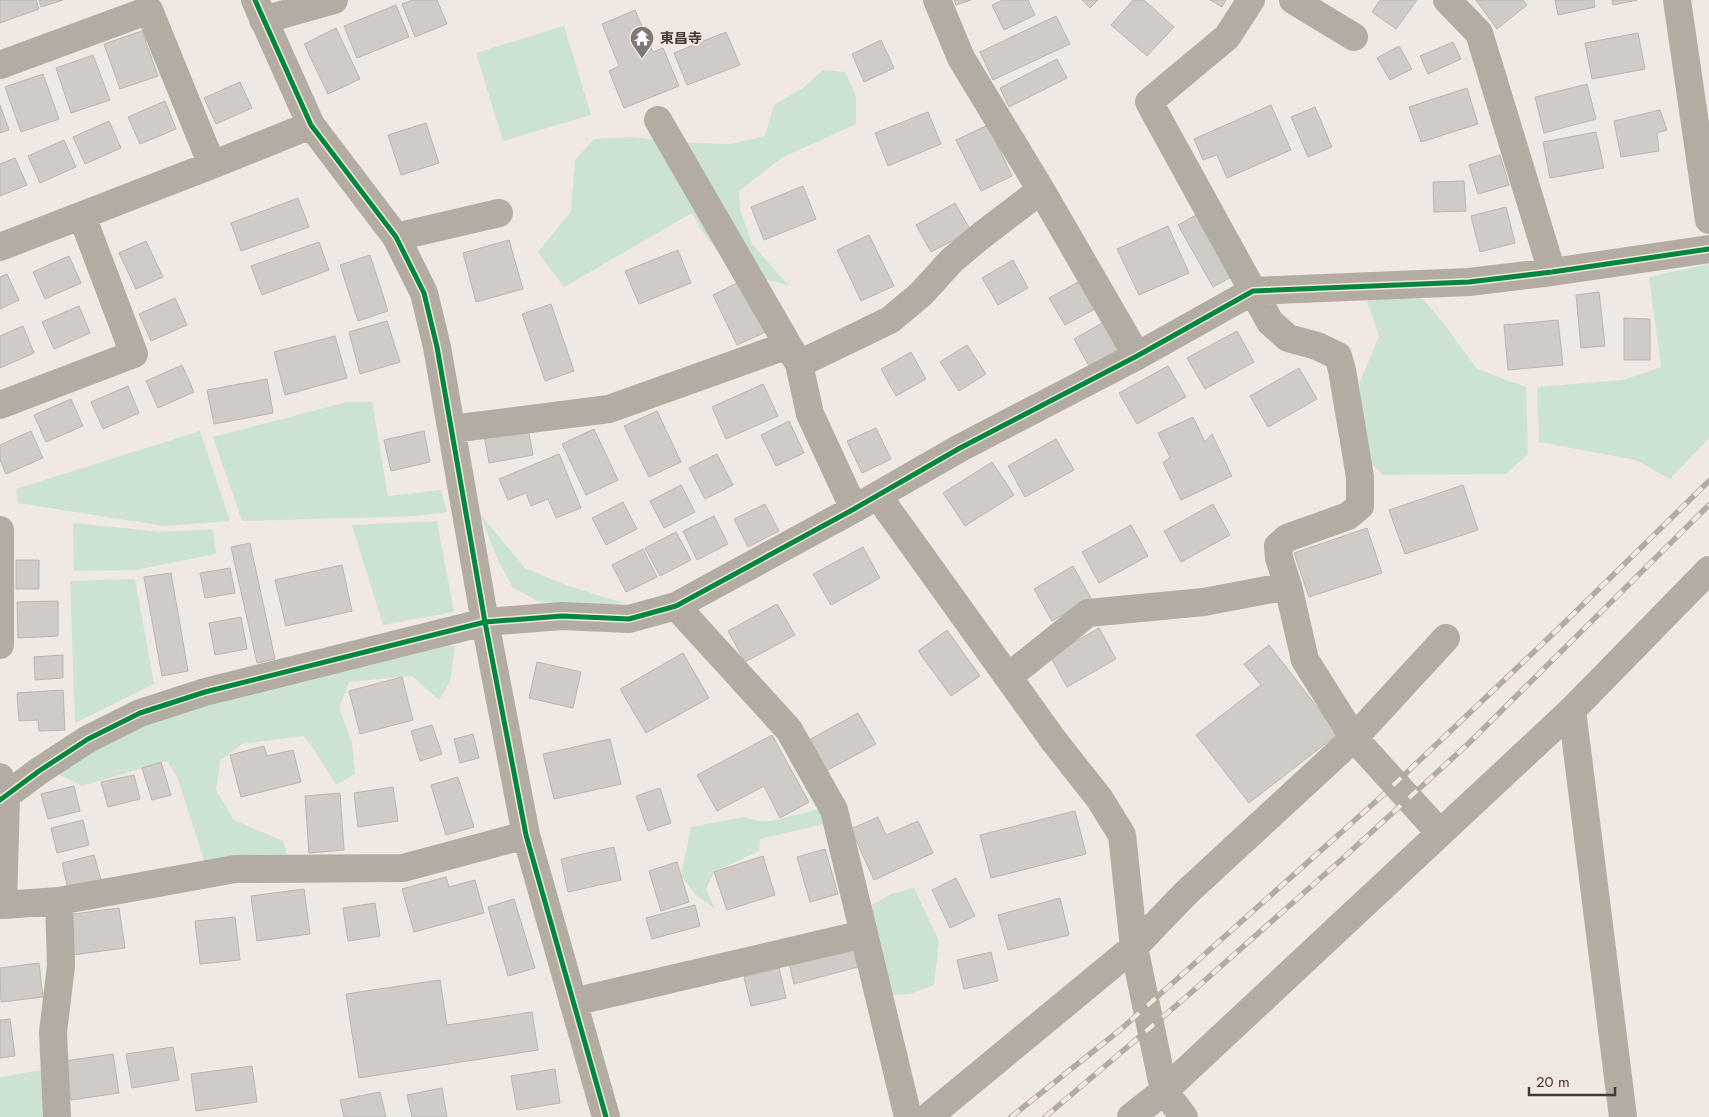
<svg xmlns="http://www.w3.org/2000/svg" width="1709" height="1117" viewBox="0 0 1709 1117" font-family="Jost,'Noto Sans JP',sans-serif">
  <style>
    .green { fill: #cde3d2 }
    .building { fill: #d1cbc7; stroke: #bab5b1 }
    .lines { fill: none; stroke-linecap: round; stroke-linejoin: round }
    .minor { stroke: #b3aca2; stroke-width: 28 }
    .rail-casing { stroke: #b1aca3; stroke-width: 5.5 }
    .rail { stroke: #f5e7dd; stroke-width: 4; stroke-dasharray: 11; stroke-linecap: butt }
    .cycleway-casing { stroke: #f5e7dd; stroke-width: 8 }
    .cycleway { stroke: #00873e; stroke-width: 5 }
    .labels { text-anchor: middle; stroke-width: 4; stroke-linejoin: round; paint-order: stroke }
    .poi-label { font-size: 14px; font-weight: bold; fill: #403b37; stroke: #f5e7dd; text-anchor: start }
  </style>
  <rect width="100%" height="100%" fill="#efe8e3"/>
  <path class="green" d="M564,26L591,115L503,141L476,53Z
    M823,70L845,72L856,96V124L783,157L739,191L740,210L752,244L789,286L732,269L702,231L692,213L564,287L538,252L571,211L575,160L594,139L632,137L692,143L731,144L765,136L774,105L803,88Z
    M1709,264V438L1670,479L1636,460L1539,442L1537,387L1623,380L1661,367L1649,277Z
    M1410,284L1441,320L1477,369L1526,387L1528,454L1506,474L1383,475L1356,448L1360,382L1379,336L1365,295Z
    M347,402H372L388,496L441,490L447,512L417,516L242,521L213,437Z
    M200,431L230,521L164,526L18,503L16,489Z
    M480,514L525,568L568,586L624,603L576,608L538,601L513,588L497,558Z
    M437,521L454,612L383,625L352,525Z
    M73,523L164,532L213,529L216,554L136,570L74,571Z
    M135,579L154,684L75,723L70,581Z
    M416,639L455,647L450,682L439,700L412,676L349,682L339,708L352,743L355,774L336,785L315,751L303,736L242,744L220,760L216,790L234,820L283,841L291,868L206,866L177,777L167,761L82,786L60,775L57,760L133,717Z
    M832,806L837,821L760,839L759,851L714,872L706,889L715,909L695,894L681,876L691,827L744,817L759,821H771Z
    M914,888L939,941L934,985L910,994L879,996L867,908L891,894Z
    M54,1068L57,1117H0V1077Z"/>
  <path class="building" d="M0,0H36L39,9L0,23Z
    M39,0H63L41,7Z
    M413,0H437L447,24L415,37L402,4Z
    M954,0H971L956,5Z
    M1003,0H1028L1035,15L1004,30L992,5Z
    M1082,0H1098L1090,8Z
    M1133,0H1144L1174,27L1147,56L1111,25Z
    M1210,0H1226L1222,7Z
    M1380,0H1417L1396,29L1372,12Z
    M1476,0H1523L1527,5L1497,29Z
    M1555,0H1594L1595,7L1558,15Z
    M1612,0H1637L1613,5Z
    M396,5L409,37L357,58L344,26Z
    M635,10L653,52L663,48L679,86L624,108L609,71L619,66L602,24Z
    M1056,16L1070,44L993,80L980,52Z
    M336,28L360,79L328,94L304,44Z
    M142,31L158,76L120,89L104,44Z
    M726,32L740,65L687,85L674,53Z
    M1638,33L1645,69L1592,79L1585,43Z
    M881,40L894,68L864,82L852,54Z
    M1453,42L1461,59L1428,74L1420,56Z
    M1399,46L1412,69L1390,80L1377,58Z
    M93,55L110,100L71,113L56,68Z
    M1057,59L1067,78L1009,107L1000,88Z
    M43,74L59,119L21,132L5,87Z
    M240,82L252,108L216,124L204,98Z
    M1587,84L1596,119L1544,133L1535,97Z
    M1467,88L1478,124L1421,142L1409,107Z
    M165,101L176,129L140,144L128,117Z
    M0,105L9,130L0,133Z
    M1271,105L1291,150L1227,178L1217,155L1203,160L1194,139Z
    M1315,107L1332,147L1308,157L1291,117Z
    M1660,110L1667,130L1657,133L1659,151L1621,157L1614,121Z
    M928,112L941,144L888,166L875,133Z
    M109,121L121,148L85,164L73,137Z
    M426,123L439,163L401,175L388,135Z
    M988,125L1012,176L981,191L956,140Z
    M1596,132L1604,168L1550,178L1543,142Z
    M64,140L76,167L40,183L28,156Z
    M1500,155L1509,185L1478,194L1469,165Z
    M15,158L27,185L0,196V164Z
    M1464,181L1466,211L1434,212L1433,182Z
    M803,186L816,219L764,240L751,207Z
    M298,198L309,227L241,251L231,223Z
    M955,203L971,231L931,252L916,225Z
    M1506,207L1515,243L1480,252L1471,216Z
    M1198,214L1233,276L1213,287L1178,225Z
    M1168,226L1189,273L1139,295L1117,249Z
    M869,235L894,286L861,301L837,250Z
    M509,240L523,289L476,302L463,253Z
    M146,241L163,277L136,289L119,253Z
    M319,242L329,270L262,295L251,266Z
    M678,250L691,283L639,304L625,271Z
    M370,255L388,311L358,321L340,265Z
    M69,256L81,283L45,299L33,272Z
    M1013,260L1028,288L998,305L982,278Z
    M7,274L19,300L0,309V277Z
    M745,279L770,330L737,345L713,295Z
    M1080,281L1095,309L1065,325L1049,298Z
    M1599,292L1605,346L1581,348L1576,295Z
    M175,298L187,325L151,341L139,314Z
    M551,304L574,371L545,381L522,314Z
    M79,306L90,333L54,349L42,322Z
    M1624,318L1650,319V360H1624Z
    M1558,320L1563,365L1508,370L1504,325Z
    M387,321L400,362L360,374L349,332Z
    M1104,322L1120,349L1089,366L1074,339Z
    M23,326L34,353L0,368V336Z
    M1237,331L1254,362L1205,389L1187,358Z
    M335,336L347,378L285,395L274,352Z
    M967,345L986,374L959,391L940,362Z
    M911,352L926,379L896,396L881,369Z
    M182,365L194,392L158,408L146,381Z
    M1168,366L1186,397L1137,424L1119,393Z
    M1299,368L1317,399L1268,427L1250,396Z
    M267,379L273,413L214,424L207,390Z
    M763,384L778,416L726,439L712,407Z
    M128,386L139,413L103,429L91,402Z
    M71,399L83,426L46,442L34,415Z
    M657,411L681,462L649,477L624,426Z
    M1193,417L1205,442L1212,434L1232,476L1181,500L1163,463L1170,457L1158,433Z
    M789,421L804,453L776,466L761,435Z
    M528,428L533,455L489,463L484,435Z
    M876,428L891,459L862,473L847,441Z
    M594,429L618,480L586,495L562,444Z
    M31,431L43,458L6,474L0,460V445Z
    M424,431L430,462L391,471L384,440Z
    M1056,439L1074,470L1025,497L1008,466Z
    M559,454L581,508L556,518L548,499L531,506L526,493L508,500L499,479Z
    M717,454L733,485L705,499L689,468Z
    M992,462L1014,495L965,526L943,493Z
    M681,485L695,512L664,528L650,501Z
    M1463,485L1478,530L1405,554L1389,510Z
    M623,502L637,529L606,545L592,518Z
    M765,504L779,531L748,547L734,519Z
    M1213,504L1230,535L1181,562L1164,531Z
    M714,516L728,544L697,560L683,531Z
    M1131,525L1148,556L1099,583L1082,552Z
    M1367,528L1382,573L1309,597L1294,553Z
    M676,532L691,560L660,576L645,548Z
    M250,543L275,659L257,663L231,547Z
    M863,547L880,578L831,605L813,574Z
    M643,549L657,577L626,592L612,565Z
    M16,560H39V589H16Z
    M342,565L352,611L286,626L275,580Z
    M1073,566L1091,598L1052,621L1034,589Z
    M230,568L235,593L205,598L200,573Z
    M171,573L188,671L162,676L144,577Z
    M58,601V636L18,638L17,602Z
    M777,604L795,635L745,662L728,631Z
    M241,617L247,649L215,655L209,623Z
    M1099,628L1116,659L1067,687L1050,656Z
    M947,630L980,676L951,696L918,651Z
    M1269,645L1338,734L1249,803L1196,735L1261,685L1244,664Z
    M683,653L709,698L646,733L620,689Z
    M63,655V678L35,680L34,657Z
    M537,662L581,672L573,708L529,698Z
    M402,677L413,720L360,734L349,691Z
    M63,690L65,730L39,731L38,720L19,721L17,693Z
    M858,713L876,744L826,771L809,740Z
    M432,725L442,754L420,761L411,731Z
    M473,734L479,758L460,763L454,739Z
    M772,735L809,802L780,818L764,786L717,811L697,775Z
    M610,739L621,784L554,799L543,754Z
    M264,746L267,756L293,750L301,782L241,797L230,755Z
    M161,762L171,795L152,800L142,768Z
    M134,775L140,799L108,807L101,782Z
    M458,777L474,827L446,835L431,785Z
    M74,786L80,811L48,819L41,794Z
    M393,787L398,821L358,827L354,793Z
    M660,788L671,823L648,831L636,796Z
    M340,793L344,850L309,853L305,796Z
    M1075,811L1086,854L991,878L980,835Z
    M878,817L886,835L918,821L933,853L874,880L851,829Z
    M83,820L89,845L57,853L51,828Z
    M614,847L621,880L568,892L561,859Z
    M825,849L838,894L810,902L797,857Z
    M94,855L101,880L68,889L62,863Z
    M763,856L775,895L727,910L714,872Z
    M677,862L689,902L661,911L649,871Z
    M446,877L449,887L475,880L484,913L414,932L402,889Z
    M956,878L975,916L950,928L932,890Z
    M304,889L310,934L257,941L251,896Z
    M1060,898L1069,935L1008,950L998,915Z
    M514,899L535,968L508,976L488,907Z
    M375,903L380,936L348,941L343,908Z
    M695,905L700,926L652,939L646,918Z
    M119,908L125,948L72,955L66,915Z
    M235,917L240,960L200,964L195,921Z
    M853,947L858,967L794,984L789,963Z
    M991,952L998,981L964,989L957,960Z
    M39,963L43,997L1,1002L0,968Z
    M779,968L786,998L751,1006L744,977Z
    M440,980L447,1025L532,1012L538,1050L359,1078L346,994Z
    M10,1019L15,1056L0,1058V1020Z
    M173,1047L179,1080L132,1088L126,1054Z
    M113,1054L119,1093L71,1100L65,1061Z
    M252,1066L257,1102L196,1111L191,1074Z
    M555,1069L560,1103L517,1110L511,1076Z
    M442,1088L447,1117H412L407,1095Z
    M380,1092L386,1117H344L340,1100Z"/>
  <g class="lines">
    <path class="minor" d="M255,0L311,125L396,237L424,293L437,347L485,622L526,835L606,1117
      M937,0L961,58L1041,190L1137,356
      M1251,0L1227,37L1149,102L1270,322L1288,338L1317,346L1338,356L1342,370L1360,477V506L1348,516L1287,538L1278,546L1279,558L1288,586L1305,660L1354,738L1440,833
      M1293,0L1354,37
      M1447,0L1479,33L1552,272
      M1677,0L1709,220
      M263,20L334,0
      M0,65L149,10L212,165
      M658,120L788,345
      M396,237L499,213
      M0,247L212,165L311,125
      M799,364L890,320L921,294L952,260L982,235L1041,190
      M0,405L134,354L82,216
      M452,429L609,409L788,345L799,364L810,414L854,509
      M878,496L1054,741L1099,798L1122,835L1134,947L1164,1091L1184,1117
      M0,530V645
      M676,606L789,730L834,810L864,934
      M1008,677L1088,613L1204,602L1288,586
      M1572,710L1623,1117
      M0,777L6,797L3,905L59,901L61,966L53,1032L57,1117
      M0,800L39,771L88,739L140,713L205,692L485,622L562,616L629,619L676,606L854,509L960,448L1137,356L1253,291L1469,282L1552,272L1709,249
      M59,901L235,869L403,868L526,835
      M573,1002L864,934L908,1117
      M928,1117L1134,947L1186,893L1354,738L1446,638
      M1131,1117L1164,1091L1572,710L1709,570"/>
    <defs>
      <path id="rail" d="M1011,1117L1120,1030L1383,795L1558,629L1709,481
        M1045,1117L1185,998L1341,860L1468,744L1709,505"/>
    </defs>
    <use href="#rail" class="rail-casing"/>
    <use href="#rail" class="rail"/>
    <defs>
      <path id="cycleway" d="M255,0L311,125L396,237L424,293L437,347L485,622L526,835L606,1117
        M0,800L39,771L88,739L140,713L205,692L485,622L562,616L629,619L676,606L854,509L960,448L1137,356L1253,291L1469,282L1552,272L1709,249"/>
    </defs>
    <use href="#cycleway" class="cycleway-casing"/>
    <use href="#cycleway" class="cycleway"/>
  </g>
  <defs>
    <symbol id="temple-pin" viewBox="-11 -11 22 30"><path d="M0 17L-7.5 6A9.5 9.5 0 1 1 7.5 6Z" fill="#7d7873" stroke="#f5e7dd"/><path d="M0-6L5-2H3V0L6.5 2.5H4V6H1.5V3h-3V6H-4V2.5H-6.5L-3 0V-2H-5Z" fill="#fff"/></symbol>
  </defs>
  <g fill-rule="evenodd">
    <use href="#temple-pin" x="628" y="24" width="28" height="38"/>
  </g>
  <g class="labels">
    <g class="poi-label">
      <text x="660" y="43">東昌寺</text>
    </g>
  </g>
  <path d="M1529 1087v8h86v-8" fill="none" stroke="#403b37" stroke-width="2.5"/>
  <text x="1536" y="1087" font-size="15" fill="#403b37" stroke="#f5e7dd" stroke-width="4" paint-order="stroke">20 m</text>
</svg>
